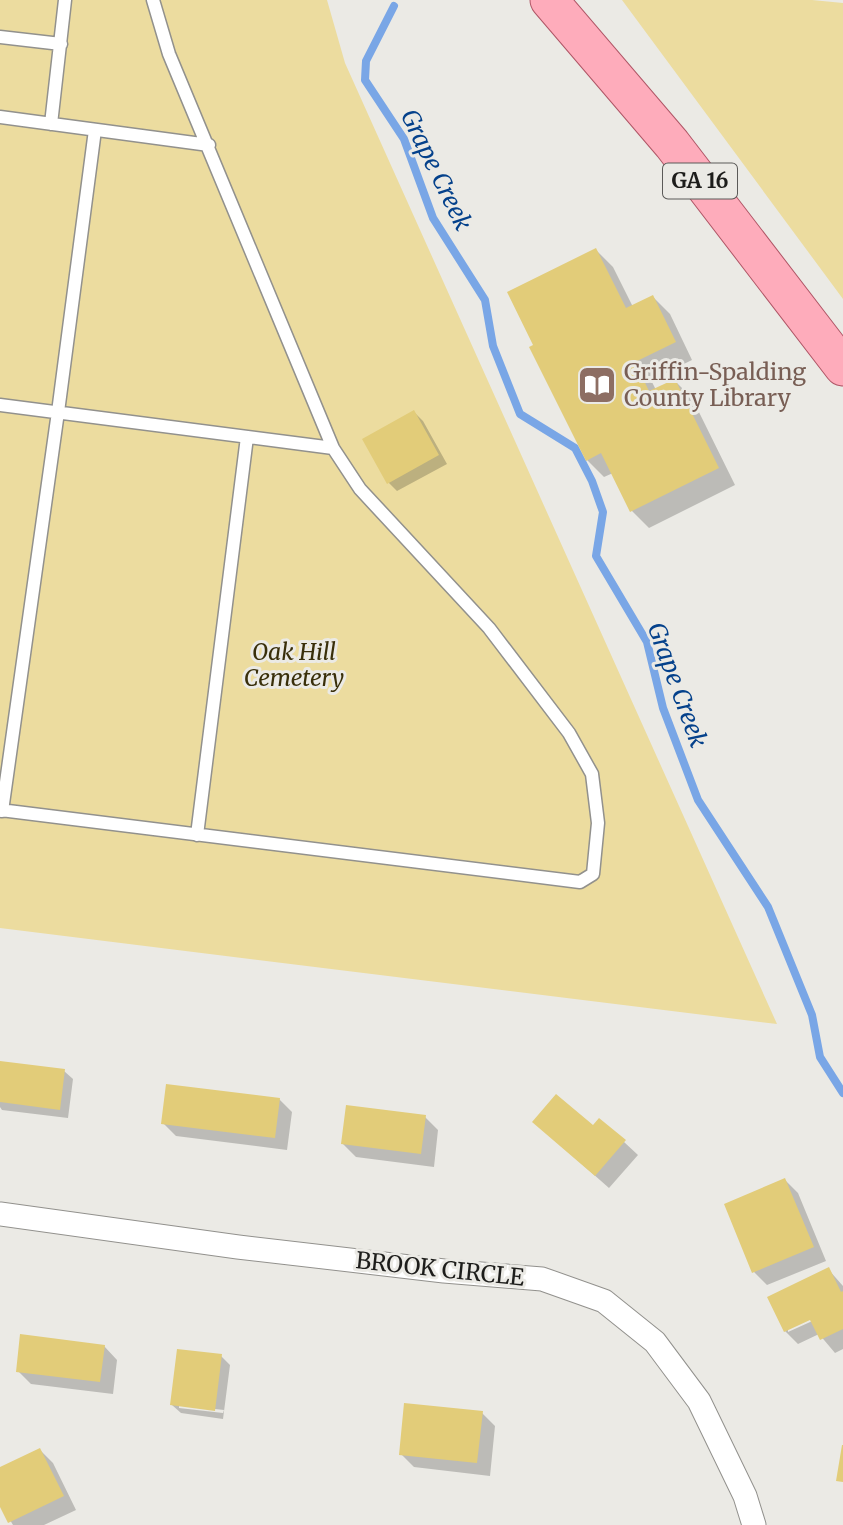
<svg xmlns="http://www.w3.org/2000/svg" width="843" height="1525" viewBox="0 0 843 1525" font-family="Merriweather,serif">
  <style>
    .green { fill: #ecdc9f }
    .shadow { fill: #0003; fill-rule: evenodd }
    .lines { fill: none; stroke-linecap: round; stroke-linejoin: round }
    .stream { stroke: #79a6e6; stroke-width: 8 }
    .building { fill: #e2cc79 }
    .service-casing { stroke: #92918d; stroke-width: 15 }
    .minor-casing { stroke: #92918d; stroke-width: 25 }
    .primary-casing { stroke: #af5666; stroke-width: 39 }
    .service { stroke: #fff; stroke-width: 12 }
    .minor { stroke: #fff; stroke-width: 23 }
    .primary { stroke: #feacbb; stroke-width: 37 }
    .labels { text-anchor: middle; stroke-width: 6; stroke-linejoin: round; paint-order: stroke }
    .shield { fill: #ebeae5; stroke: #5b5a58; stroke-width: 2 }
    .shield-label { font-size: 21px; font-weight: bold; fill: #1d1d1b }
    .education-label { font-size: 23px; fill: #785e54; stroke: #ebeae5; text-anchor: start }
    .park-label { font-size: 23px; font-style: italic; fill: #392f0a; stroke: #ebeae5 }
    .street-label { font-size: 23px; fill: #1d1d1b; stroke: #ebeae5 }
    .water-label { font-size: 24px; font-style: italic; fill: #04418b; stroke: #ebeae5 }
  </style>
  <rect width="100%" height="100%" fill="#ebeae5"/>
  <path class="green" d="M0,0H327L345,63L777,1024L0,928Z
    M622,0H812L843,3V299Z"/>
  <path class="shadow" d="M596,250L613,267L633,307L653,297L670,314L692,360L651,380L656,390L675,381L692,398L735,485L649,528L632,511L613,473L604,477L587,460Z
    M414,412L423,421L447,464L397,491L388,482Z
    M0,1063L64,1071L73,1079L68,1118L2,1110L0,1107Z
    M279,1099L292,1112L287,1150L176,1136L163,1123Z
    M425,1117L438,1130L434,1167L356,1157L343,1144Z
    M534,1122L594,1128L624,1142L638,1155L609,1188Z
    M785,1180L798,1193L826,1261L767,1285L754,1272Z
    M828,1269L843,1286V1349L835,1353L819,1334L798,1344L785,1331ZM817,1314L819,1318L788,1332V1328Z
    M104,1346L117,1360L113,1394L31,1384L18,1371Z
    M221,1356L230,1365L223,1419L181,1413L172,1405ZM179,1405L224,1410L223,1413L179,1408Z
    M482,1413L495,1426L490,1476L414,1467L401,1454Z
    M40,1450L53,1463L76,1510L44,1525H13L0,1503V1469Z"/>
  <g class="lines">
    <path class="stream" d="M394,6L366,61L365,80L404,139L433,218L485,300L493,346L520,414L575,448L592,481L603,512L596,556L647,642L663,708L698,800L768,907L812,1015L820,1057L843,1093"/>
  </g>
  <path class="building" d="M596,248L626,308L653,295L676,342L635,362L649,391L675,379L719,468L630,512L601,453L586,461L529,347L533,345L507,292Z
    M414,410L439,455L387,484L362,439Z
    M0,1061L65,1069L60,1110L0,1102Z
    M166,1084L280,1098L275,1138L161,1124Z
    M556,1094L593,1125L599,1118L626,1140L595,1176L532,1122Z
    M346,1105L426,1115L421,1154L341,1144Z
    M785,1178L814,1247L752,1273L724,1204Z
    M829,1267L841,1292L843,1291V1329L820,1340L810,1320L784,1332L767,1297Z
    M20,1334L105,1345L100,1382L16,1372Z
    M177,1349L222,1354L215,1411L170,1405Z
    M404,1403L483,1411L477,1463L399,1455Z
    M842,1445H843V1482L836,1481Z
    M40,1448L64,1496L8,1523L0,1507V1467Z"/>
  <g class="lines">
    <defs>
      <path id="service" d="M0,37L61,44
        M0,117L209,145
        M51,124L65,0
        M0,405L333,448
        M0,810L580,882L593,874L598,823L592,774L569,733L489,628L360,489L333,448L169,54L153,0
        M2,811L58,412L95,130
        M197,835L247,437"/>
      <path id="minor" d="M0,1214L238,1247L444,1271L542,1279L604,1301L655,1342L699,1401L745,1496L754,1525"/>
      <path id="primary" d="M549,0L672,144L843,367"/>
    </defs>
    <use href="#service" class="service-casing"/>
    <use href="#minor" class="minor-casing"/>
    <use href="#primary" class="primary-casing"/>
    <use href="#service" class="service"/>
    <use href="#minor" class="minor"/>
    <use href="#primary" class="primary"/>
  </g>
  <defs>
    <symbol id="library-square" viewBox="-11 -11 22 22"><rect x="-9" y="-9" width="18" height="18" rx="4" fill="#8d6e63" stroke="#ebeae5"/><path d="M-6-4Q-3-5.5-.7-3.5V5Q-3 3-6 4ZM6-4Q3-5.5 .7-3.5V5Q3 3 6 4Z" fill="#fff"/></symbol>
  </defs>
  <g fill-rule="evenodd">
    <use href="#library-square" x="575" y="363" width="44" height="44"/>
  </g>
  <g class="labels">
    <rect class="shield" x="663" y="163.5" width="74" height="35" rx="5"/>
    <g class="shield-label">
      <text x="700" y="188">GA 16</text>
    </g>
    <g class="education-label">
      <text x="624" y="380">Griffin-Spalding<tspan x="624" dy="26">County Library</tspan></text>
    </g>
    <g class="park-label">
      <text x="294" y="660">Oak Hill<tspan x="294" dy="26">Cemetery</tspan></text>
    </g>
    <g class="street-label">
      <text transform="translate(440 1269) rotate(6)" y="8">BROOK CIRCLE</text>
    </g>
    <g class="water-label">
      <text transform="translate(436 170) rotate(64)" y="8">Grape Creek</text>
      <text transform="translate(677 685) rotate(70)" y="8">Grape Creek</text>
    </g>
  </g>
</svg>
